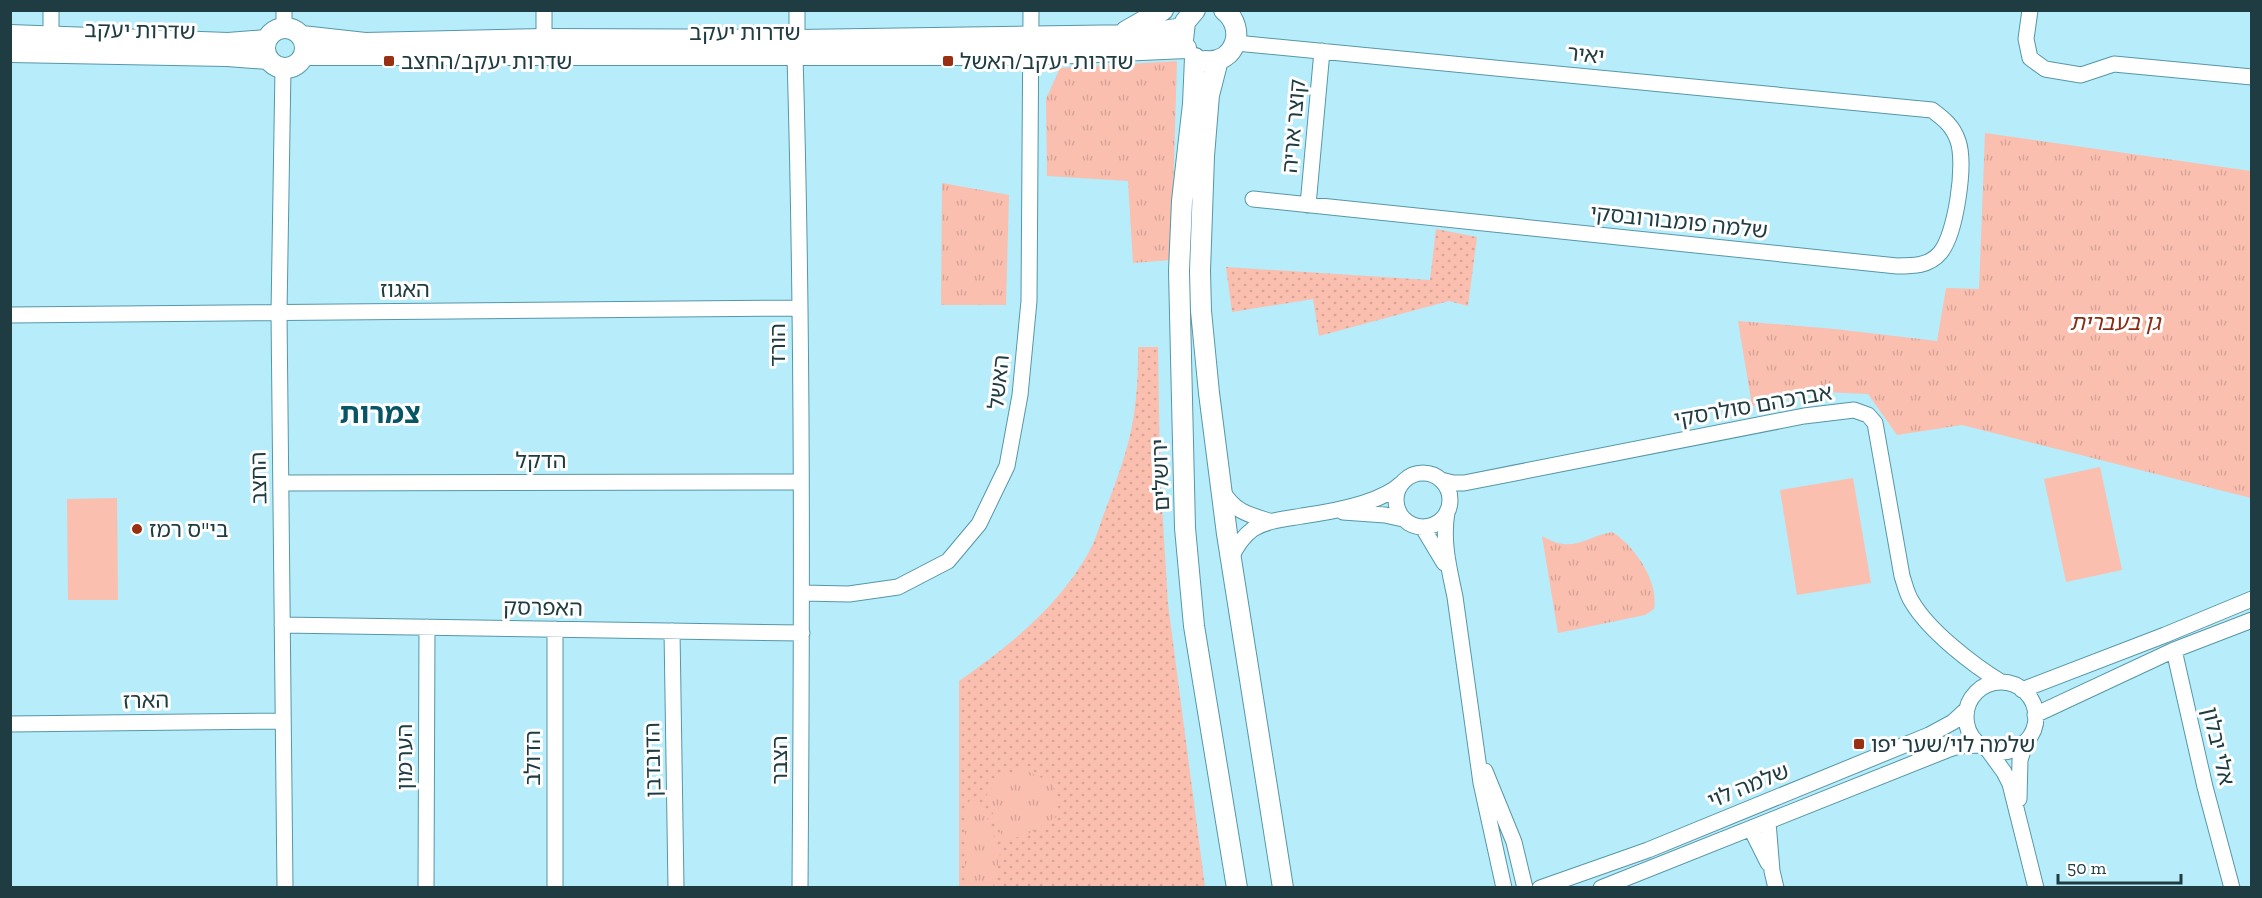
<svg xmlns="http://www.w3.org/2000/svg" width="2262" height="898" viewBox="0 0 2262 898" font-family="'Zilla Slab','Noto Sans Hebrew',serif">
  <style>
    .grass { fill: url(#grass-dots) }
    .park { fill: url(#park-tufts) }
    .pitch { fill: #fbbfaf }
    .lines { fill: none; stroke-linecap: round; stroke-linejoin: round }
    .minor-casing { stroke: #5597a8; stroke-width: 17 }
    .tertiary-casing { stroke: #5597a8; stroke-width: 22 }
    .minor { stroke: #fff; stroke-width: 15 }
    .tertiary { stroke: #fff; stroke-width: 20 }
    .poi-dot { fill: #983011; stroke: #fff; stroke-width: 2 }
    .labels { text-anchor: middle; stroke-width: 6; stroke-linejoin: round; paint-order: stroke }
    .street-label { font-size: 22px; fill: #203c43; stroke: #fff }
    .poi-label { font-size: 22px; fill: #203c43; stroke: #fff; text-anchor: start }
    .park-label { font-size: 22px; font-style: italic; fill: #872c12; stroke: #fff }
    .district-label { font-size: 28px; font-weight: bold; fill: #075565; stroke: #fff }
  </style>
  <defs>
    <pattern id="grass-dots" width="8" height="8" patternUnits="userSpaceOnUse" patternTransform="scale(1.5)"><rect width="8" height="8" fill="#fbbfaf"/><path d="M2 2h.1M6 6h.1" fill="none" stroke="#d7a598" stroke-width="1.8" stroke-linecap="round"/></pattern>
    <pattern id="park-tufts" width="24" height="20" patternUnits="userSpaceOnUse" patternTransform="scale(1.5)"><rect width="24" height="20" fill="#fbbfaf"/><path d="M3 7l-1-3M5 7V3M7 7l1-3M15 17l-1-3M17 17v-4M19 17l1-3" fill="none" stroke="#d7a598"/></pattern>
  </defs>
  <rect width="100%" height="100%" fill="#b7ecfa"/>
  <path class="grass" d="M1436,229L1477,237L1468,306L1449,301L1319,336L1313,299L1232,312L1226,267L1430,280Z
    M1138,347H1158L1160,472L1168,604L1205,887L959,888V681C1009,647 1061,604 1090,550C1096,539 1099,527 1103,516C1118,478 1133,438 1136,397C1138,380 1138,363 1138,347Z"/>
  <path class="park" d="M1177,61L1171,260L1133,263L1128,181L1047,176L1046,99L1060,68Z
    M1985,133L2251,171V498L1962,425L1897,435L1868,394L1822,392L1752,406L1738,321L1835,329L1937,341L1946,288L1979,289Z
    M942,183L1009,195L1006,305H941Z
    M1612,532C1635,546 1659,582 1654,609L1645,615L1558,633L1542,536C1572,554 1582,538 1612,532Z
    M1023,769L1052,783L1060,815L1028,834L1004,841L986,796L1001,777Z
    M971,798L984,809L1000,854L993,887H965V810Z"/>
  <path class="pitch" d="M2100,467L2122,570L2066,582L2044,479Z
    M1853,478L1871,583L1797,595L1780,490Z
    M117,498L118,600H68L67,499Z"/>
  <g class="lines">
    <defs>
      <path id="minor" d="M51,10V37
        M797,10V40
        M2030,10L2026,39L2030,58L2045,69L2081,75L2114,64L2252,77
        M284,27V10
        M544,39V10
        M1236,43L1932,110C1944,119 1953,126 1958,141C1966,164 1956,234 1940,253C1929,266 1913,266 1897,266L1253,199
        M795,56C803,333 802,610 800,888
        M283,68L279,313L285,888
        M1308,205L1322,51
        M10,315L800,308
        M1396 500a27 27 0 1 1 54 0a27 27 0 1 1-54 0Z
        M1441,480L1453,483H1464L1804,416L1854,410L1868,415L1875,423L1902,576C1905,585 1907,595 1912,602C1929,631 1973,665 2001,682
        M281,483L801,482
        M1221,489C1234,511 1246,514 1269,521
        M1343,512L1385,515L1403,519
        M1447,512C1442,542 1449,568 1455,597L1481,783L1504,888
        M1423,528L1444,563
        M1231,558C1236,547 1242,537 1253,529C1268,520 1285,519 1302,516C1331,512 1380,504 1402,483
        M802,593L849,594L898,587L948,561L979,524L1007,466L1020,395L1029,301L1031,10
        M282,625L802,633
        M672,631L676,888
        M2174,650L2205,787L2232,888
        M1966 717a35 35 0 1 1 70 0a35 35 0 1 1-70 0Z
        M2022,690L2165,635L2252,599
        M2035,715L2174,650L2252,620
        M10,724L283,721
        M1988,750L2004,772L2010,784L2036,888
        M1485,771L1514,842L1525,888
        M2019,799L2020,760L2026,741
        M1768,822L1772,871L1776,888
        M1751,829L1768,863
        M426,888L427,627
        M555,888V629
        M1540,888L1648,850L1929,735L1953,722L1966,710
        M1601,888L1947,750L1959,746L1980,745"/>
      <path id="tertiary" d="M265 48a20 20 0 1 1 40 0a20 20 0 1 1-40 0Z
        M1126,31L1163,10
        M10,35L228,43L266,40
        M302,36L365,43L544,39L797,40L1139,35L1183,28
        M1183,40L1185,22L1195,10
        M10,52L227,56L268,59
        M304,55H1030L1186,48
        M1195,58L1193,104L1182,201L1179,271L1185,528L1194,626L1237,888
        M1218,60L1209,95L1204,156L1200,271L1201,311L1209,393L1227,534L1283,888
        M1205,61C1236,64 1247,28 1224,10"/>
    </defs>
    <use href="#minor" class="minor-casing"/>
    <use href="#tertiary" class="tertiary-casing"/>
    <use href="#minor" class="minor"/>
    <use href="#tertiary" class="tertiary"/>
  </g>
  <g class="poi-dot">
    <rect x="383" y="55" width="12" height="12" rx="3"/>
    <rect x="942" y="55" width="12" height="12" rx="3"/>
    <circle cx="137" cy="529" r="6"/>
    <rect x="1853" y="738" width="12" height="12" rx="3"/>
  </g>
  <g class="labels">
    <g class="street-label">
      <text transform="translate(140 30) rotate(1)" y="8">שדרות יעקב</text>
      <text x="745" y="40">שדרות יעקב</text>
      <text transform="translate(1586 54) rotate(6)" y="8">יאיר</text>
      <text transform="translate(1293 126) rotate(-85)" y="8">קוצר אריה</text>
      <text transform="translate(1679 221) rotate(6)" y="8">שלמה פומבורובסקי</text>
      <text x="405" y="297">האגוז</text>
      <text transform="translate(777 345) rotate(-90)" y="8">הורד</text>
      <text transform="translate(998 382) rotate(-84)" y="8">האשל</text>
      <text transform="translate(1753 405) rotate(-10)" y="8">אברכהם סולרסקי</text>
      <text x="541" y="468">הדקל</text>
      <text transform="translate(1160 475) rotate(-92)" y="8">ירושלים</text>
      <text transform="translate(258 478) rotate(-91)" y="8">החצב</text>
      <text transform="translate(543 607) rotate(1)" y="8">האפרסק</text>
      <text transform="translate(146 700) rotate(-1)" y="8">הארז</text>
      <text transform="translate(2219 746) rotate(77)" y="8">אלי יבלון</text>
      <text transform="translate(404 757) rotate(-90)" y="8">הערמון</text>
      <text transform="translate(532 758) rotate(-90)" y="8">הדולב</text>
      <text transform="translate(652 760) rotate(-91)" y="8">הדובדבן</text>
      <text transform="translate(779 760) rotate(-90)" y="8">הצבר</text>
      <text transform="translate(1748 785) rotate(-22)" y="8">שלמה לוי</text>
    </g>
    <g class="poi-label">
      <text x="401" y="69">שדרות יעקב/החצב</text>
      <text x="960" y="69">שדרות יעקב/האשל</text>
      <text x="149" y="537">בי"ס רמז</text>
      <text x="1871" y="752">שלמה לוי/שער יפו</text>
    </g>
    <g class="park-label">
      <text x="2115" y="330">גן בעברית</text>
    </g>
    <g class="district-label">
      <text x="380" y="423">צמרות</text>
    </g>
  </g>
  <rect width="2262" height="898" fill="none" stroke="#203c43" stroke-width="24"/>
  <path d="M2058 874v9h123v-9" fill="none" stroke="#203c43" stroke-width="3"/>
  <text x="2067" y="874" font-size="18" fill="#203c43" stroke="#ffffff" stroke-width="4.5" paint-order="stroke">50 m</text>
</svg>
